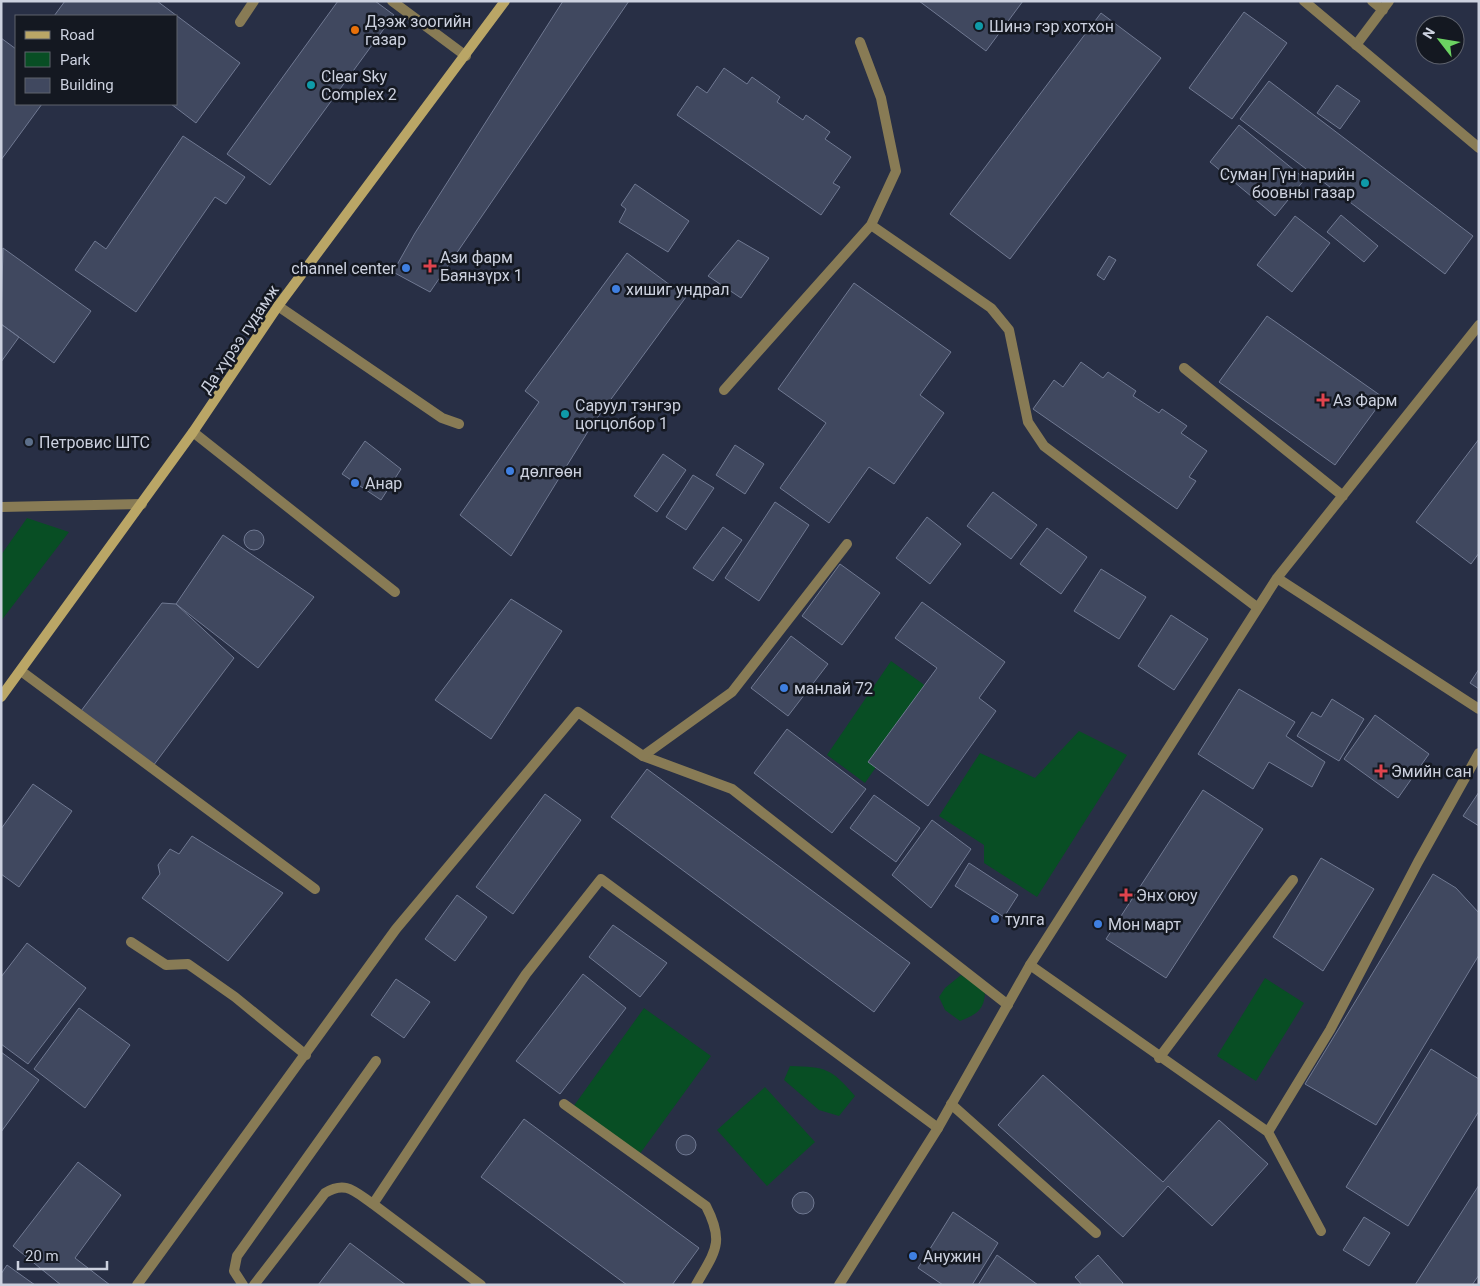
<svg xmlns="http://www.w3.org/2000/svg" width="1480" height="1286" viewBox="0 0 1480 1286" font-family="Roboto,sans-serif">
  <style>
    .green { fill: #084e24 }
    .building { fill: #40485f; stroke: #707992 }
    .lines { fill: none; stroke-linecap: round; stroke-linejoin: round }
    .service { stroke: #887b55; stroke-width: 10 }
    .minor { stroke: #887b55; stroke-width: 10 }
    .secondary { stroke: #baa666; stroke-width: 10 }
    .culture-dot { fill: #0f9aa8; stroke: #141821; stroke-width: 2 }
    .food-dot { fill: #e8710a; stroke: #141821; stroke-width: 2 }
    .health-dot { fill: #e0444e; stroke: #141821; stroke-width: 2 }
    .shop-dot { fill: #3f7fe0; stroke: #141821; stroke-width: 2 }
    .service-dot { fill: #5c6f8a; stroke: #141821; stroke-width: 2 }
    .labels { text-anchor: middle; stroke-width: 5; stroke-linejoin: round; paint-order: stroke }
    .poi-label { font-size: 16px; fill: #ccd1df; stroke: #141821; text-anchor: start }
    .street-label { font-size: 16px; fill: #ccd1df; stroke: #141821 }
  </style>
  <rect width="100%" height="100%" fill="#282f45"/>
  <path class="green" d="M27,518L69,532L1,621V555Z
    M891,661L930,689L865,783L827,755Z
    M1079,731L1127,755L1037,897L984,863V845L939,816L980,753L1035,778Z
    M961,975L985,990C985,1010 977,1014 960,1021L945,1010L939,997L945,988Z
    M1265,978L1304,1003L1256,1081L1217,1056Z
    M644,1008L711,1056L639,1155L573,1107Z
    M790,1066C826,1067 831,1068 855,1096L839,1116L819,1110L784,1080Z
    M765,1087L815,1142L767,1186L717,1130Z"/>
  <path class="building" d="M65,1H157L240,63L196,123L171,104H176V16H54Z
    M338,1H375L394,15L270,185L227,154Z
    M563,1H629L430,292L393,272L415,233Z
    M919,1H1023L986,51Z
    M1244,12L1287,43L1232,119L1189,88Z
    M1101,13L1161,58L1010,259L950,214Z
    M1,38L16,49V104H42L1,160Z
    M724,68L747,84L752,77L780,97L777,102L803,120L806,115L830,132L825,139L851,157L833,183L840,187L821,215L677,115L697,86L707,93Z
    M1269,81L1473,236L1445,274L1240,119Z
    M1337,85L1360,101L1340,129L1317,113Z
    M1239,125L1305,179L1275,216L1210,162Z
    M183,136L245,177L226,204L215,197L136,312L75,270L95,241L106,249Z
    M635,184L689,221L668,252L619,222L626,209L621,205Z
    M1341,215L1378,246L1364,262L1327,232Z
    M1295,216L1330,243L1292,292L1257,265Z
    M738,240L769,258L741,298L708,276Z
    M3,248L91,311L54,363L1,324Z
    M627,253L686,297L592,425L511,556L460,515L539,402L525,391Z
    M1109,256L1116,260L1104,280L1097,275Z
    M854,283L951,352L920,395L944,413L894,484L869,467L829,523L780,488L826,423L778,389Z
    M1267,316L1384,398L1335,465L1219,382Z
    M1,324L19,337L1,362Z
    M1081,362L1103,378L1108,372L1136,391L1133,396L1159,413L1162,409L1187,426L1181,433L1207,451L1189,477L1196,481L1177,509L1033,409L1054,380L1063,387Z
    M1479,439V553L1471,564L1416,522Z
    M365,441L401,469L381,500L342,474Z
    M735,445L764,464L745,494L716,475Z
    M663,454L686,470L657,512L634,496Z
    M693,475L714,488L686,530L666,517Z
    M993,492L1037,525L1011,559L967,526Z
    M775,502L809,525L759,601L725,578Z
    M927,517L961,544L930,584L896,558Z
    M723,527L742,540L713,581L693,568Z
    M1047,528L1087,557L1061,594L1020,564Z
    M244 540a10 10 0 1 1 20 0a10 10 0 1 1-20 0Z
    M223,535L314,597L258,668L176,604Z
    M840,564L880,593L842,645L802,616Z
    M1101,569L1146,597L1119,639L1074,611Z
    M511,599L562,631L491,739L435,700Z
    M922,602L1005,662L979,698L996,711L928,806L868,762L937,668L895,638Z
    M162,603L176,604L234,658L153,766L81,711Z
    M1171,615L1208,639L1174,690L1138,666Z
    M791,636L828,664L788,716L751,688Z
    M1479,669V689L1470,683Z
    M1239,689L1295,722L1286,736L1325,762L1312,787L1269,762L1253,789L1198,754Z
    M1332,699L1364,719L1339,761L1297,736L1312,712L1321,717Z
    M1375,715L1429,754L1398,798L1344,759Z
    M787,729L866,789L832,833L754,773Z
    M647,769L910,963L874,1012L611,817Z
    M33,784L72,811L19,887L1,874V829Z
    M1203,790L1263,829L1166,978L1106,939Z
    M1479,792V826L1463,816Z
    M545,794L581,820L513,914L476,887Z
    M874,795L920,828L896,862L850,828Z
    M932,820L971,849L931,908L892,875Z
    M192,836L283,893L228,961L142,898L160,874L158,865L170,849L179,854Z
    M1321,858L1374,889L1323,971L1273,937Z
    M969,863L1018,895L1004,917L955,886Z
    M1433,874L1456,888L1479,913V955L1376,1125L1305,1084Z
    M457,895L487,917L455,961L425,939Z
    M613,925L667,963L640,997L589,957Z
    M27,943L86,988L28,1064L1,1044V977Z
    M583,974L626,1008L560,1094L516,1061Z
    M396,979L430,1002L404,1038L371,1015Z
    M79,1008L130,1045L85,1108L34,1069Z
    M1431,1049L1479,1079V1111L1408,1226L1346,1187Z
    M1,1052L39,1080L1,1132Z
    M1043,1075L1163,1182L1219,1120L1268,1164L1212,1226L1168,1186L1123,1237L998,1125Z
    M524,1119L699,1248L672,1285H627L481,1177Z
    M676 1145a10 10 0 1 1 20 0a10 10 0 1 1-20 0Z
    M78,1162L121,1195L75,1258L110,1285H61L13,1246Z
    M1479,1185V1275L1472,1285H1415Z
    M792 1203a11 11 0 1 1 22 0a11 11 0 1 1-22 0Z
    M953,1212L998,1243L972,1285H943L918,1268Z
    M1364,1217L1390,1233L1369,1266L1343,1250Z
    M350,1243L406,1285H318Z
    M997,1255L1038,1285H978Z
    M1098,1255L1123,1283L1122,1285H1082L1075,1277Z
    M7,1265L35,1285H1V1274Z"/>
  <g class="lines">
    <path class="service" d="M392,1L466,56
      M1372,1L1383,10
      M240,22L254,1
      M1356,45L1389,1
      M278,306L442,418L459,424
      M193,432L395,592
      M1,507L142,504
      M21,671L315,889
      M643,756L732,789L1008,1005
      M131,942L166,965L188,964L235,997L306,1055
      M1030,965L1268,1132L1321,1231
      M1159,1058L1293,880
      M564,1104L706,1206C725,1243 715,1251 696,1285
      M951,1104L1096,1233
      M1268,1132L1330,1030L1418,862L1479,753
      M243,1285L234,1271L237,1256L376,1061
      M254,1285L325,1193C346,1180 355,1192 373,1204
      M481,1285L373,1204L526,974L601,879L938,1128"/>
    <path class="minor" d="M1304,1L1479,148
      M871,225L991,308L1009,330L1028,422L1044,446L1258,608
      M1184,368L1343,496
      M724,390L871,225L896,171L881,98L860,42
      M1277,578L1479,709
      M137,1285L396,929L578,712L643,756L732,692L847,544
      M839,1285L938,1128L1030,965L1277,578L1479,325"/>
    <path class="secondary" d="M1,697L193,432L278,306L505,1"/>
  </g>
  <g class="culture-dot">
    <circle cx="979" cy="26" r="5"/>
    <circle cx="311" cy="85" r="5"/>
    <circle cx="1365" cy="183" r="5"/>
    <circle cx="565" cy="414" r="5"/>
  </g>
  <circle class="food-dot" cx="355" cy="30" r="5"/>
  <g class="health-dot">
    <path d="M427.5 258.5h5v5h5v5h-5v5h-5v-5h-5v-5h5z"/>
    <path d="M1320.5 392.5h5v5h5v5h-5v5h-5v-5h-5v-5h5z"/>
    <path d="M1378.5 763.5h5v5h5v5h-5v5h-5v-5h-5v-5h5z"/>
    <path d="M1123.5 887.5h5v5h5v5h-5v5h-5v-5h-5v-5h5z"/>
  </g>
  <g class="shop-dot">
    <circle cx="406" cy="268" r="5"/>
    <circle cx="616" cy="289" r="5"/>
    <circle cx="510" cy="471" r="5"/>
    <circle cx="355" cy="483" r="5"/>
    <circle cx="784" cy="688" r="5"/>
    <circle cx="995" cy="919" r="5"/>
    <circle cx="1098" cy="924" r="5"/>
    <circle cx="913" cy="1256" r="5"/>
  </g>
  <circle class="service-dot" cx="29" cy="442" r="5"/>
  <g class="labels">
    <g class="poi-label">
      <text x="365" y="27">Дээж зоогийн<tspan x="365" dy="18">газар</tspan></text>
      <text x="989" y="32">Шинэ гэр хотхон</text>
      <text x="321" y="82">Clear Sky<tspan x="321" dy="18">Complex 2</tspan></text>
      <text x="1355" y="180" text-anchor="end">Суман Гүн нарийн<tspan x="1355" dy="18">боовны газар</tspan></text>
      <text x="440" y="263">Ази фарм<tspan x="440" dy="18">Баянзүрх 1</tspan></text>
      <text x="396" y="274" text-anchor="end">channel center</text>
      <text x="626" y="295">хишиг ундрал</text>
      <text x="1333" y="406">Аз Фарм</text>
      <text x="575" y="411">Саруул тэнгэр<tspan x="575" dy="18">цогцолбор 1</tspan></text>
      <text x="39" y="448">Петровис ШТС</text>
      <text x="520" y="477">дөлгөөн</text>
      <text x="365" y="489">Анар</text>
      <text x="794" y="694">манлай 72</text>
      <text x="1391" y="777">Эмийн сан</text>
      <text x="1136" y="901">Энх оюу</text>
      <text x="1005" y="925">тулга</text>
      <text x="1108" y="930">Мон март</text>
      <text x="923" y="1262">Анужин</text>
    </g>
    <g class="street-label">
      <text transform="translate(239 339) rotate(-56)" y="6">Да хүрээ гудамж</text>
    </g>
  </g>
  <rect width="1480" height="1286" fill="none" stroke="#ccd1df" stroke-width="5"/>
  <rect x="15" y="15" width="162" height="90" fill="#141821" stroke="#5e626d"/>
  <rect x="25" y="31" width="25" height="8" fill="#baa666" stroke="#5e626d"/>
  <text x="60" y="40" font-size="15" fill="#ccd1df">Road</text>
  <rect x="25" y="52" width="25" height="15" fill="#084e24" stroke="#5e626d"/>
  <text x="60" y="65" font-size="15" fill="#ccd1df">Park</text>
  <rect x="25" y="78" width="25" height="15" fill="#40485f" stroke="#5e626d"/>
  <text x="60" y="90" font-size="15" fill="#ccd1df">Building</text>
  <g transform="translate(1440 40) rotate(301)"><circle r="24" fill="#141821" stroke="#5e626d"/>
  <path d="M0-4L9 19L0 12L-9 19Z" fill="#6cd362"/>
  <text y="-8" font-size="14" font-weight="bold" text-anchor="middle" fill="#ccd1df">N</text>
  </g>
  <path d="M18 1261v8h89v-8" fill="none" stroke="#ccd1df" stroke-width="2.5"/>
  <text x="25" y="1261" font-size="15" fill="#ccd1df" stroke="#141821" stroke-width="4" paint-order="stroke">20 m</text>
</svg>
